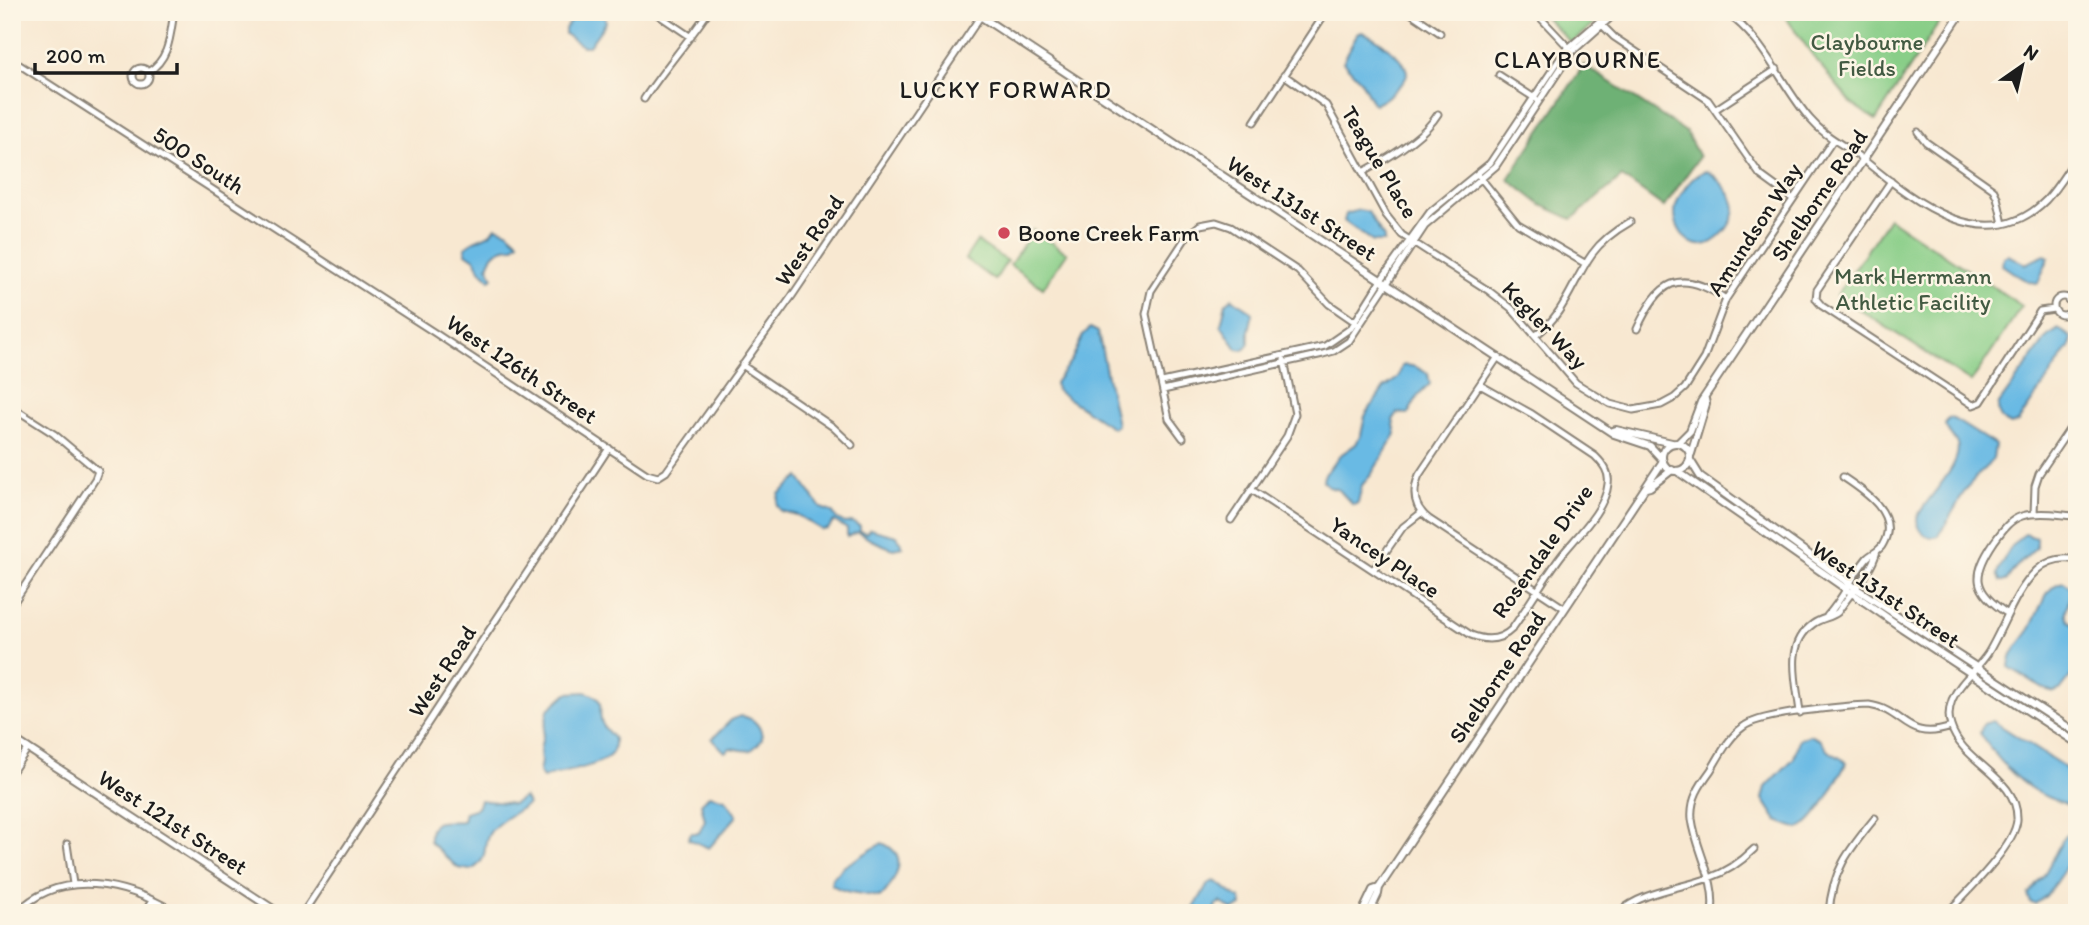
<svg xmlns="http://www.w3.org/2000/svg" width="2089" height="925" viewBox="0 0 2089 925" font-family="Itim,sans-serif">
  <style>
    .green { fill: #89ce88; stroke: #527552; stroke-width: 2 }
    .forest { fill: #6eb174; stroke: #456648; stroke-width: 2 }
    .water { fill: #69bae4; stroke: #426b80; stroke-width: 2 }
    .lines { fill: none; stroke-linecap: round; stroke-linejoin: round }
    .minor-casing { stroke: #8a8276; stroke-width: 9 }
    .tertiary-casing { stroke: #8a8276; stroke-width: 10 }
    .minor { stroke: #fff; stroke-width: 5 }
    .tertiary { stroke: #fff; stroke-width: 6 }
    .poi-dot { fill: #d1495b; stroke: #fcf5e5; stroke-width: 2.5 }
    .labels { text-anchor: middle; stroke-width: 5; stroke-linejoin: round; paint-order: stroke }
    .park-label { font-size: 23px; fill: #425a42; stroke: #fcf5e5 }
    .street-label { font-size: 23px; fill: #1c1c1c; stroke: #fcf5e5 }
    .poi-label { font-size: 23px; fill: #1c1c1c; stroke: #fcf5e5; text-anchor: start }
    .neighbourhood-label { font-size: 24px; letter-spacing: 2px; fill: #1c1c1c; stroke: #fcf5e5 }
  </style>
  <rect width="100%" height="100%" fill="#fcf5e5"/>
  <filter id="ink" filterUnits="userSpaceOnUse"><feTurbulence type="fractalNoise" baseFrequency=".0143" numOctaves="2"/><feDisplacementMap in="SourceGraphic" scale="14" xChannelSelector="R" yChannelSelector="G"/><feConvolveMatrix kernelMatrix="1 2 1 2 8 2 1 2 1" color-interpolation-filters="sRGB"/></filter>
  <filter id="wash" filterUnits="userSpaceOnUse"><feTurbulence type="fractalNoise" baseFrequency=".00686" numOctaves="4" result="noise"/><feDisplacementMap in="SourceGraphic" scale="28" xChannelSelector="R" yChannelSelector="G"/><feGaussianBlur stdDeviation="1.57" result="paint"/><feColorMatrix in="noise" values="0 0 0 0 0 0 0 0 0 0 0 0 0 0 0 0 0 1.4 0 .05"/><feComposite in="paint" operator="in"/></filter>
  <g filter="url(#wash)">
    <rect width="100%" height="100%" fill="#f8e8d1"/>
    <path class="green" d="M1540,12H1608L1571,43Z
      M1782,12H1946L1876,120L1852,104L1816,60Z
      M1889,218L2022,306L1971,382L1837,295Z
      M1033,230L1067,253L1043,288L1010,265Z
      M977,241L1007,261L995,280L965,259Z"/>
    <path class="forest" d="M1584,65L1686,132L1699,157L1664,207L1622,177L1572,219L1541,205L1508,179Z"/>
    <path class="water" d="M576,12H604L606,22L589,46H582L565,34V29Z
      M1362,32C1374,36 1406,58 1407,73C1407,81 1399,86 1394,91C1388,97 1383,101 1375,104L1372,102L1361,81L1343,62L1357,34Z
      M1706,171C1716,174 1735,197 1735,209C1734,224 1715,247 1699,245C1685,244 1675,226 1675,213C1675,198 1692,174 1706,171Z
      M1359,210L1368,212L1384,238V242H1373L1344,221L1346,214Z
      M496,227L507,231L519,242L513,247C500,247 491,254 488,267L493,278L490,280L480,270L476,260L466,253L465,248C474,237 489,239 496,227Z
      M2008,255L2025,264L2045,255L2049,257L2038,283C2025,283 2013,272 2002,265L2003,257Z
      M1232,298L1253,313L1249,331V344L1244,350L1237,349L1221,325L1226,303Z
      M1090,328L1098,332L1117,425L1113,428L1057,391L1055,383L1072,359L1083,335Z
      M2059,329L2072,338L2070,346L2018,422L2011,425C2002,421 1996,414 1999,404L2047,337Z
      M1406,365L1416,367L1428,374L1430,384L1418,396L1408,414L1398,413L1393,420L1396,434L1371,475L1362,485L1358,503L1353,505L1339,490L1329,487L1323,481L1324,476L1339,456L1356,444L1361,435L1365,416L1384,388L1398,378L1402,366Z
      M1952,418L1995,445L1993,459L1967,487L1939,536C1926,540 1918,531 1917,518C1924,500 1964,465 1957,444C1954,438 1948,432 1945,425L1948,419Z
      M799,477L821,508L832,512L836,518L845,523L852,522L860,526V531L866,533L870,529L897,536L903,547L893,549L871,540L858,532L847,537V529L834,521L828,529L822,530L797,515L781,511L777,505L779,494Z
      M2025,534L2036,538V548L2015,568L2006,581H2000L1997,574C2003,559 2011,543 2025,534Z
      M2064,582L2071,588C2071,607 2056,613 2077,627V668L2060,690L2053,692L2042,688L2009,667C2010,652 2022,641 2030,629C2037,616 2041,601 2050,590C2054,585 2058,583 2064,582Z
      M585,692C610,699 595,711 603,725C606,731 611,734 614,739C614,741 614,749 613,751C606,767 558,772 543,778L539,772L541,762L540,750L548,710L567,693Z
      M740,716C753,717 762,726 762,739C750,755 749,751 730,748L725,752L712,739L731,720Z
      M1993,721L2060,764L2075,776L2077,801L2070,806C2060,801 2049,799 2039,793C2016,781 1994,755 1980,733L1983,724Z
      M1810,735L1820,740L1827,750L1847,762C1837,780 1817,822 1798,829L1777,821L1763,799L1766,787L1794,758L1799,739Z
      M709,795L725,799L737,816L709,848L688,839L691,833H699L705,820L701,804Z
      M524,797L528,804C517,812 499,820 491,831C480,844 492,858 471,870L458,868L430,842C428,813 447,824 463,821L465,812L477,808L480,800L513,804Z
      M2072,831L2077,833L2076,852L2047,895L2035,904L2031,903L2028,895L2044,875L2065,835Z
      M882,843C910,855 897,878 883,895L879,897C864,893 844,894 831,884L832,878L843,867Z
      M1214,881C1225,886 1230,895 1241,899L1242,906L1233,910L1220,902L1215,906L1216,913H1191L1208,884Z"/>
  </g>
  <g filter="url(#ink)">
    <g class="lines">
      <defs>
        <path id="minor" d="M654,12L691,37
          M1409,12L1440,33
          M1535,12L1571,50
          M1725,12C1765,39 1780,84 1810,119C1826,138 1847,146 1865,161C1915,202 1987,259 2046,200C2058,187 2067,171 2077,157
          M1602,25L1614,37L1708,100L1760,175L1793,199
          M12,60L435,333L647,474L658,477L666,472L792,296L980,17
          M133 76a8 8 0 1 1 16 0a8 8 0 1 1-16 0Z
          M148,72C170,59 170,35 174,12
          M1284,75L1326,105L1386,215L1402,235L1489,291L1511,308L1576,383L1610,404L1633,410L1661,405L1674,398L1685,388L1704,358L1726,299L1833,140
          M1499,75L1536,99
          M644,99C664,69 687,43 708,12
          M1716,109L1777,69
          M1254,122L1326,12
          M1918,132L1926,142L1993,189L1997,197L2003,224
          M1363,172C1387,159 1424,137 1438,114
          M1479,176L1518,224L1586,264
          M1891,181L1817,290L1816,299L1822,306L1973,405L1981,402L2040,311L2054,309
          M2054 306a9 9 0 1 1 18 0a9 9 0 1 1-18 0Z
          M2068,300L2077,287
          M1637,329C1659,281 1678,267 1726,299
          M1536,335C1565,314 1572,282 1592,254C1602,240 1616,230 1630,222
          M1498,357L1419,475C1412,492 1413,507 1429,519L1564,608
          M742,365L833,427L852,445
          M1162,382L1325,346L1351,328L1381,280L1430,212L1490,163L1565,51L1610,12
          M1163,390L1323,354L1334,351L1349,341L1425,226L1496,166L1571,53L1617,12
          M12,407L54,434L98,471L95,479L12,605
          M1183,438L1169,419L1146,314L1151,291L1187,236L1200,225L1216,222L1231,227L1298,271L1329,304L1358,324
          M1252,490L1471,635C1486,641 1500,641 1512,629C1529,605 1543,580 1561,556C1575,538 1606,509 1608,484C1610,472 1603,464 1595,456L1532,414L1480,385
          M2034,514L2035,486L2039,474L2077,418
          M1231,520L1287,436L1295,414L1284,360
          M1373,570L1403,527L1421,513
          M2008,614C1972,591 1972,575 1994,542C2002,531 2009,520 2022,516C2039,511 2059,515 2077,516
          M1827,616C1843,599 1852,576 1867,558C1872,553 1880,551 1883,544C1900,514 1864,491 1843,477
          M1800,713C1797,682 1784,645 1813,624C1821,618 1831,618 1838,612C1851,591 1870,576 1877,551
          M12,772L28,748
          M67,844L73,884
          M16,913C61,867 127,883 177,913
          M144,913L152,901
          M303,913L609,448
          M1618,913C1643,891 1679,889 1709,878C1727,872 1741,862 1754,849
          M1712,913C1717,880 1696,851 1692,819C1690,799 1700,785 1711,770C1720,755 1729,737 1743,727C1760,713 1844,706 1869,705C1905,710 1906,743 1951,727
          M1829,913C1832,870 1849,850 1875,818
          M1947,913C1966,893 2015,846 2017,820C2019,777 1962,763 1951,726C1948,718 1949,708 1952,700C1960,681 1977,670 1988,653C2004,627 2014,592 2037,570C2048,560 2062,557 2077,560"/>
        <path id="tertiary" d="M974,12L1614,434L1650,446L1662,459
          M1613,431L1616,430L1672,443
          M1662 457a14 14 0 1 1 28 0a14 14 0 1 1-28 0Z
          M1678,443L1690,431L1701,402L1962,12
          M1691,454L1706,404L1705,399
          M1690,460L1700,476L1857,589L2077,733
          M1677,471L1902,628L2077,743
          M1646,488L1650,487L1672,470
          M12,738L279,913
          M1362,913L1373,890L1379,888
          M1369,913L1378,894L1379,888L1663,461"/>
      </defs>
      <use href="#minor" class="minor-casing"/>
      <use href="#tertiary" class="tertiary-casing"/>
      <use href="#minor" class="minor"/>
      <use href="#tertiary" class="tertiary"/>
    </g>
  </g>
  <circle class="poi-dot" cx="1004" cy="233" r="7"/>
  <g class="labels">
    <g class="park-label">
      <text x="1867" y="50">Claybourne<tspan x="1867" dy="26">Fields</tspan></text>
      <text x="1913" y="284">Mark Herrmann<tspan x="1913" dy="26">Athletic Facility</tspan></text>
    </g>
    <g class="street-label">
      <text transform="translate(199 160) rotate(33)" y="8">500 South</text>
      <text transform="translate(1380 162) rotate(59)" y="8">Teague Place</text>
      <text transform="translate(1819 195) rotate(-56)" y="8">Shelborne Road</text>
      <text transform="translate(1302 208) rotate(33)" y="8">West 131st Street</text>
      <text transform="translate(1754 229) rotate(-57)" y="8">Amundson Way</text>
      <text transform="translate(809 240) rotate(-56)" y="8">West Road</text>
      <text transform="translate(1545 325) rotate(46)" y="8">Kegler Way</text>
      <text transform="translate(522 369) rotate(34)" y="8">West 126th Street</text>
      <text transform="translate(1542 551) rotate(-55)" y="8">Rosendale Drive</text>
      <text transform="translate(1385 557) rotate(34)" y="8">Yancey Place</text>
      <text transform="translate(1886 594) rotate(34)" y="8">West 131st Street</text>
      <text transform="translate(442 671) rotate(-57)" y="8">West Road</text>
      <text transform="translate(1497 677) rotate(-56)" y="8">Shelborne Road</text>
      <text transform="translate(173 822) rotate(33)" y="8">West 121st Street</text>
    </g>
    <g class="poi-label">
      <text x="1018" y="241">Boone Creek Farm</text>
    </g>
    <g class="neighbourhood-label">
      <text x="1578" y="68">CLAYBOURNE</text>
      <text x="1006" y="98">LUCKY FORWARD</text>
    </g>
  </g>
  <rect width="2089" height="925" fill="none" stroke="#fcf5e5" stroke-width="42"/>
  <g transform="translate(2022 66) rotate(34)" stroke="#fcf5e5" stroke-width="5" paint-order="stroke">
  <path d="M0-5L12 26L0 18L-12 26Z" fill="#1c1c1c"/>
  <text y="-10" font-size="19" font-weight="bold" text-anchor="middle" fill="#1c1c1c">N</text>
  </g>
  <path d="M35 63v10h142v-10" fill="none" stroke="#1c1c1c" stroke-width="3.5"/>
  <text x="46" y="63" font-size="21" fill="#1c1c1c" stroke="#fcf5e5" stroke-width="5" paint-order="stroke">200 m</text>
</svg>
